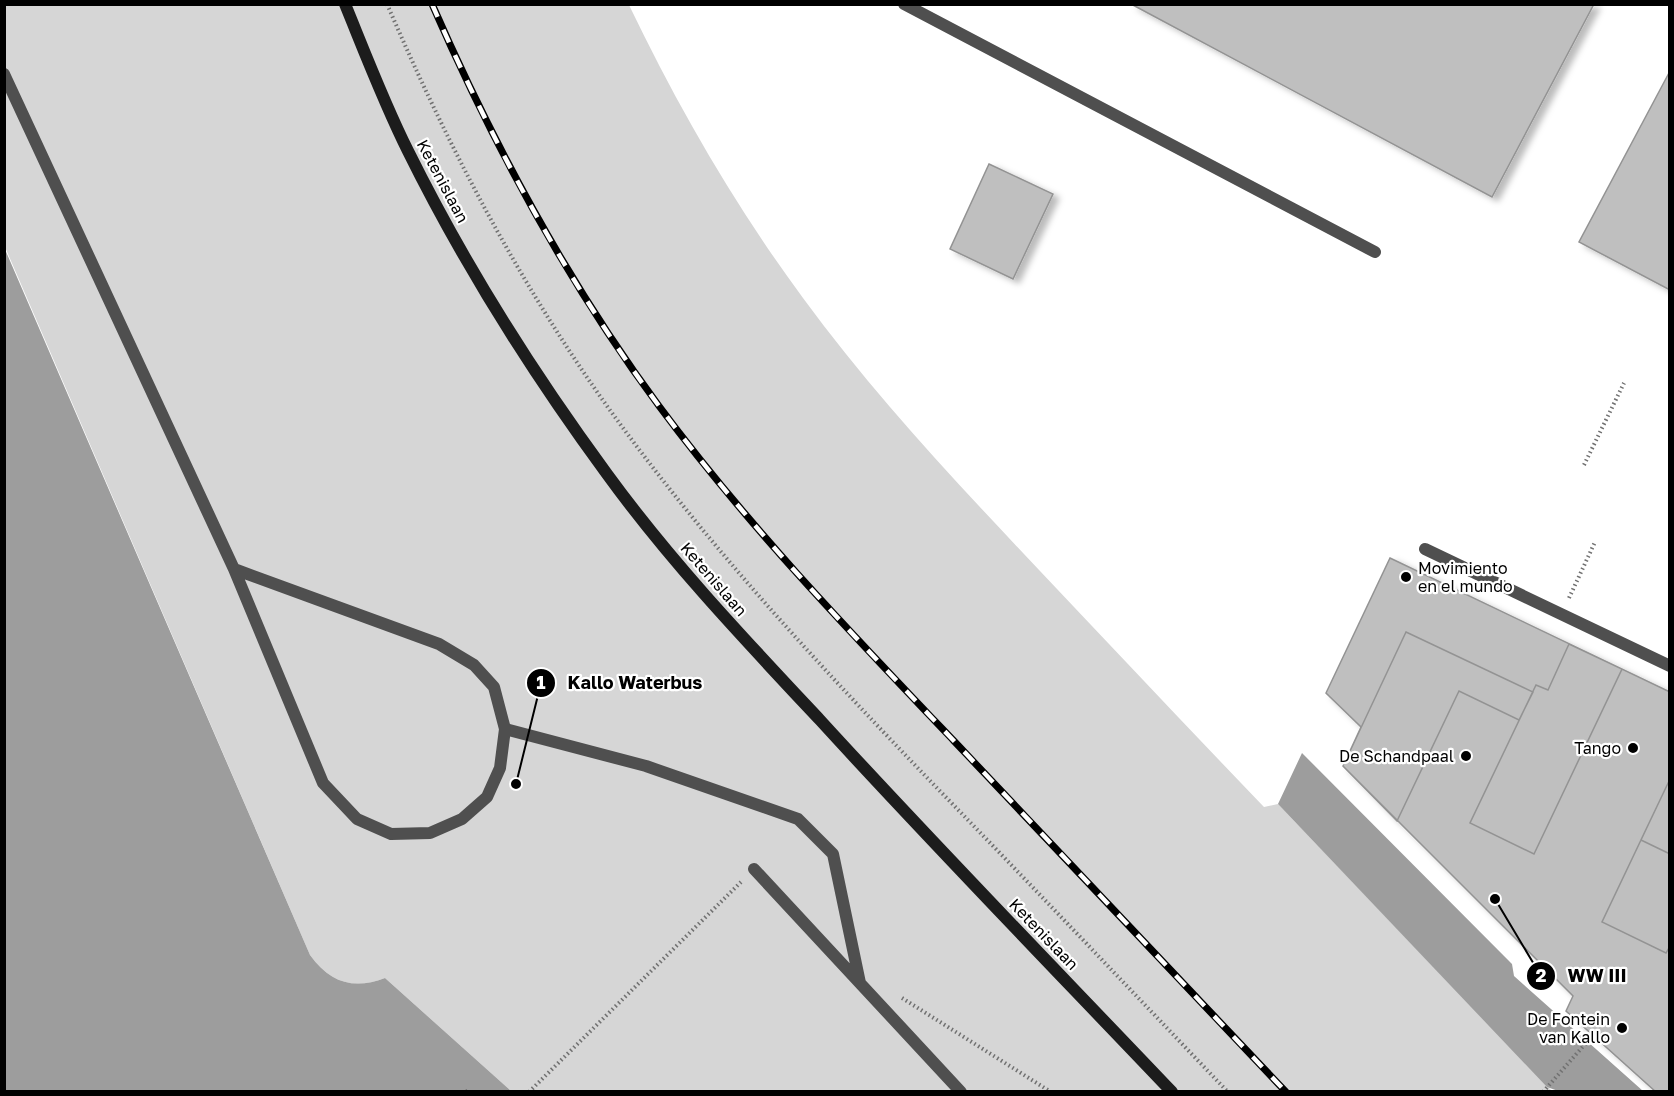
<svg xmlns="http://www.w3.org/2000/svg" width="1674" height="1096" viewBox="0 0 1674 1096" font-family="'Golos Text',sans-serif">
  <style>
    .green { fill: #d6d6d6 }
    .water { fill: #9d9d9d }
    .building { fill: #bfbfbf; stroke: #939393; stroke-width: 1.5; filter: url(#shadow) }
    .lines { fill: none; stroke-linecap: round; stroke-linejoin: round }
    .path { stroke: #717171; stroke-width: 4; stroke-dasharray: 1.5 3; stroke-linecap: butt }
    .lane { stroke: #4f4f4f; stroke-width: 12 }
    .street { stroke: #4f4f4f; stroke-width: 12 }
    .secondary { stroke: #1c1c1c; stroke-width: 12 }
    .rail-casing { stroke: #000; stroke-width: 7 }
    .rail { stroke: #fff; stroke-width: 4.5; stroke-dasharray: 14; stroke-linecap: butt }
    .poi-dot { fill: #000; stroke: #fff; stroke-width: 2 }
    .labels { text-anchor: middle; stroke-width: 4.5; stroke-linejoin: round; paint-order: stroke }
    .street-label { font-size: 16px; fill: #000; stroke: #fff }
    .poi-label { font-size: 16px; fill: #000; stroke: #fff; text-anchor: end }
    .leader { fill: none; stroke: #000; stroke-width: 2 }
    .callout-dot { fill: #000; stroke: #fff; stroke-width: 2 }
    .mark-label { font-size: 18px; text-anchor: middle; font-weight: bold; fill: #fff }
    .callout-label { font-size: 18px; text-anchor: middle; font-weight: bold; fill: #000; stroke: #fff; stroke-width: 4.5; stroke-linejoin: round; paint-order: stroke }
  </style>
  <defs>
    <filter id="shadow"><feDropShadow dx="6" dy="4" stdDeviation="3" flood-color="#0004"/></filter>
  </defs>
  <rect width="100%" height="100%" fill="#fff"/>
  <path class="green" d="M4,5H629C678,107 735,206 803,298C874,395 957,483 1040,571C1115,650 1189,729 1264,807L1278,804L1552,1091H511L385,978C354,990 330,983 310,955L5,247Z"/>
  <path class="water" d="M4,247L310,955C330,983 354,990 385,978L511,1091H5Z
    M1302,753L1512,964L1514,976L1643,1091L1561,1092L1547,1087L1278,804Z"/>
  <path class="building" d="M1131,4H1594L1492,197Z
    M1670,71V290L1579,242Z
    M989,164L1053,194L1013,279L950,249Z
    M1390,558L1670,692V1092H1656L1566,1011L1573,996L1343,766L1361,727L1326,693Z
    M1406,632L1533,692L1519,720L1459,691L1397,821L1343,766Z
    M1569,644L1622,669L1534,854L1470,823L1536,685L1548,690Z
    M1670,779V854L1641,840Z
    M1641,840L1670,854V946L1666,953L1602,922Z"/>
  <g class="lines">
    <path class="path" d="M387,4C448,146 518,281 607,406C714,555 841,689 968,820C1055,910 1141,1001 1228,1092
      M1584,465L1624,383
      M1569,598L1595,542
      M902,998L1051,1092
      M465,1090L466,1092
      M529,1092L741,882
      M1543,1092L1593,1035"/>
    <path class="lane" d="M904,4L1375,252
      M1425,549L1670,666
      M505,729L646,766L798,819L833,854L860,983
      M754,869L961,1092"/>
    <path class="street" d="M4,74L234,569L323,783L357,819L391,834L430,833L462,819L487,797L500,768L505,729L494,687L474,665L439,644L234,569"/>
    <path class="secondary" d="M345,4C365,53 384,103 408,151C464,264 532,372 607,474C671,562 746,641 820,720C935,846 1054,968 1172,1092"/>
    <defs>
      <path id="rail" d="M432,4C494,146 567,282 659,406C748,526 851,633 954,741C1065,858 1175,975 1286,1092"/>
    </defs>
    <use href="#rail" class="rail-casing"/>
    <use href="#rail" class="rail"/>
  </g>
  <g class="poi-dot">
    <circle cx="1406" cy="577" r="6"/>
    <circle cx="1633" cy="748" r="6"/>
    <circle cx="1466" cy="756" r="6"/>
    <circle cx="1622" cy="1028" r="6"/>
  </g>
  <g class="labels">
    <g class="street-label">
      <text transform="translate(443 181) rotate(62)" y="6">Ketenislaan</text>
      <text transform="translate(714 579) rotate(49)" y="6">Ketenislaan</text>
      <text transform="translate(1044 934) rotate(46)" y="6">Ketenislaan</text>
    </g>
    <g class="poi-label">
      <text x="1418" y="574" text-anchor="start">Movimiento<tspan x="1418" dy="18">en el mundo</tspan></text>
      <text x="1621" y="754">Tango</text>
      <text x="1454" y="762">De Schandpaal</text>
      <text x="1610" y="1025">De Fontein<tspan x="1610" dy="18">van Kallo</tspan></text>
    </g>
  </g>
  <path class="leader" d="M516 784L541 683M1495 899L1541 976"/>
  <g class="callout-dot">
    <circle cx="516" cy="784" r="6"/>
    <circle cx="1495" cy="899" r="6"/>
    <circle cx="541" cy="683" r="15"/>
    <circle cx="1541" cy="976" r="15"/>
  </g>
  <g class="mark-label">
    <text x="541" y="689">1</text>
    <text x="1541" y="982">2</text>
  </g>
  <g class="callout-label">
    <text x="635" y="689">Kallo Waterbus</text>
    <text x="1597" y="982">WW III</text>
  </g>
  <rect width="1674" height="1096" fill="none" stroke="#000000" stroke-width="12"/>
</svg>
